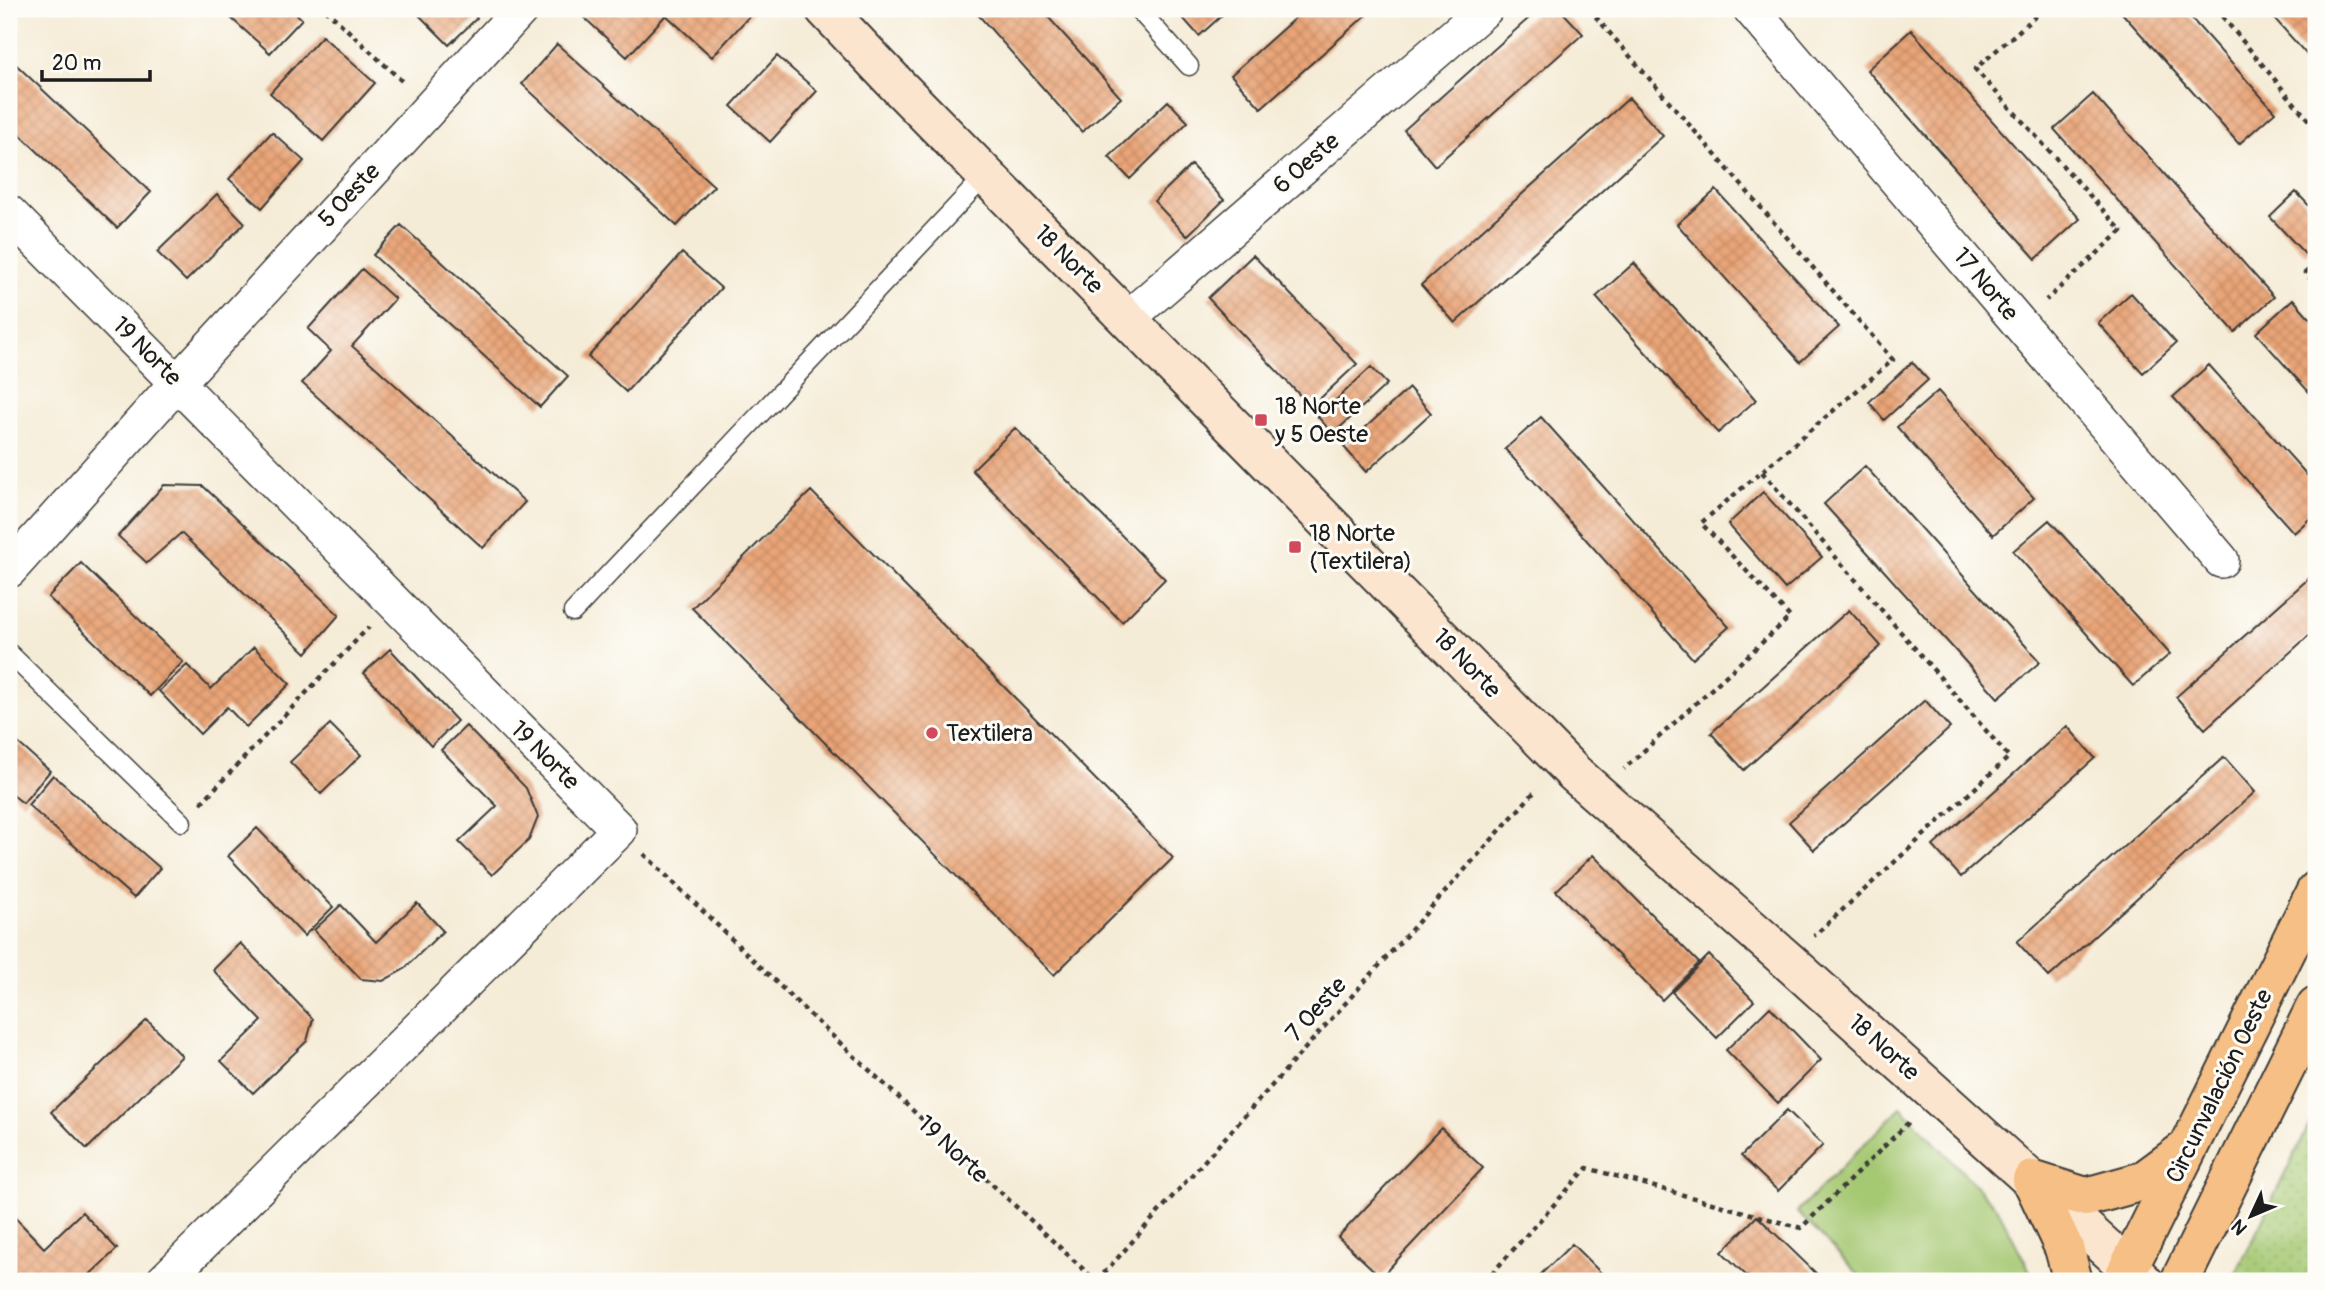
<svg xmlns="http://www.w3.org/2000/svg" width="2325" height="1290" viewBox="0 0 2325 1290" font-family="Pangolin,sans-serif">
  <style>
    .grass { fill: url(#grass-dots); stroke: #607247; stroke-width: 2 }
    .park { fill: #a5c872; stroke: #607247; stroke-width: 2 }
    .building { fill: url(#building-cross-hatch) }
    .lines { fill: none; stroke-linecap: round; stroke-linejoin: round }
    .service-casing { stroke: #3d3b38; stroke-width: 21 }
    .minor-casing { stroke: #3d3b38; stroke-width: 38 }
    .secondary-casing { stroke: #3d3b38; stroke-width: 42 }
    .primary-casing { stroke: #3d3b38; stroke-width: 42 }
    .path { stroke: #3d3b38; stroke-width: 4.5; stroke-dasharray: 5 5; stroke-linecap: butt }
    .service { stroke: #fff; stroke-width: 18 }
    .minor { stroke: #fff; stroke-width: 35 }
    .secondary { stroke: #fbe5cf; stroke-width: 38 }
    .primary { stroke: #f5bf86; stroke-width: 38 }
    .poi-dot { fill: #d1495b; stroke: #fdfcf7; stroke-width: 2.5 }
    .labels { text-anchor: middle; stroke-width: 6; stroke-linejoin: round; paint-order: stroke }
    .street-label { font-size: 24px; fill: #1c1c1c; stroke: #fdfcf7 }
    .poi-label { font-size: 24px; fill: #1c1c1c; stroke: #fdfcf7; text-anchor: start }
  </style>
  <defs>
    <pattern id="grass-dots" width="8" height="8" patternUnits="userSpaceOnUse" patternTransform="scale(1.75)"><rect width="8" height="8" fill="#a5c872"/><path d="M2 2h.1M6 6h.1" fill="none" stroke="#8dab62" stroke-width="1.8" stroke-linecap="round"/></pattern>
    <pattern id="building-cross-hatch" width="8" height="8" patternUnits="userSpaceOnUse" patternTransform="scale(1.75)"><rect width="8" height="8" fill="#e9a477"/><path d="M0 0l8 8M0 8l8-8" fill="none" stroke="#c78d66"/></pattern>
  </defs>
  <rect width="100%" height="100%" fill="#fdfcf7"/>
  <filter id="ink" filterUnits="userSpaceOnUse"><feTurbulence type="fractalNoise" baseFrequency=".0143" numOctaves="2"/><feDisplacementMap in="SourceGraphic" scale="14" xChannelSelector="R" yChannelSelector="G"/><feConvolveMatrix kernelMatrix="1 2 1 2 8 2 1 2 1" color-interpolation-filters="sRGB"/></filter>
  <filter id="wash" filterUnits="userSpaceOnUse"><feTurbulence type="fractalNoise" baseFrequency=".00686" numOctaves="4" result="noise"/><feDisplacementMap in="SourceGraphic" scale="28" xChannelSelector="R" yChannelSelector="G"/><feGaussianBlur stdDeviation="1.57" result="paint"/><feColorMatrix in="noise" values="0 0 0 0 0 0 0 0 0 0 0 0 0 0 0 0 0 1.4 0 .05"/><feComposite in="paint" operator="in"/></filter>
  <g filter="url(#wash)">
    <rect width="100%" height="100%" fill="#f5ecd7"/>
    <path class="grass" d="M2316,1111V1281H2232Z"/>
    <path class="park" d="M1901,1107L1998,1209L2035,1281H1865L1797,1212Z"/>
    <g id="blocks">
      <path class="building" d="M221,9H291L302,19L270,53Z
        M413,9H469L477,18L449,45Z
        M581,9H752L754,11L712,57L666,15L627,57L578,12Z
        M973,9H1041L1121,98L1082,132Z
        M1175,9H1229L1199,36Z
        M1305,9H1373L1261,108L1231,75Z
        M1539,9H1560L1583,34L1435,166L1404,130Z
        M2127,9H2183L2275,112L2239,144L2122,13Z
        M2266,9H2316V65Z
        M1911,30L2080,219L2036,259L1867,70Z
        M322,36L375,83L323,141L270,93Z
        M557,44L714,186L677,226L522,84Z
        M777,56L817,91L770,142L731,106Z
        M9,58L151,192L117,228L9,124Z
        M2093,94L2274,297L2235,332L2054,129Z
        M1629,98L1663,136L1455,323L1421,285Z
        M1168,101L1188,122L1130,179L1109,157Z
        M272,132L304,161L262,208L229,179Z
        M1191,165L1224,200L1187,236L1154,201Z
        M1716,190L1839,327L1800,362L1677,224Z
        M2296,192L2316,213V244L2305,254L2270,217Z
        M217,194L245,223L186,281L157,252Z
        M401,225L568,376L540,407L373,255Z
        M682,253L721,288L626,392L588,357Z
        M1253,255L1357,364L1311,407L1208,298Z
        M1634,263L1756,400L1718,433L1596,297Z
        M362,269L395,299L352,346L525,502L483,548L302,383L331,351L308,329Z
        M2131,293L2176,343L2143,373L2098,323Z
        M2293,299L2316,325V400L2256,333Z
        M1912,362L1928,380L1884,420L1869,402Z
        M2209,365L2316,485V513L2294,533L2173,397Z
        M1371,367L1387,384L1333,434L1318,417Z
        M1409,388L1431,413L1366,472L1344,447Z
        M1938,391L2034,498L1993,535L1897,427Z
        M1541,417L1729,627L1693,659L1505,449Z
        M1015,428L1165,579L1122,622L972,470Z
        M1865,466L2040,662L1998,698L1824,504Z
        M164,485L203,486L339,615L306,653L181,533L147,563L118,536Z
        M811,491L1173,858L1054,975L692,608Z
        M1763,492L1822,557L1785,589L1728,524Z
        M2049,520L2170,654L2133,686L2013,551Z
        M81,563L183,662L150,696L48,597Z
        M2316,572V629L2205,729L2176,697Z
        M1849,610L1881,646L1744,770L1711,733Z
        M254,647L290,684L246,727L227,707L200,734L159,691L187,665L211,689Z
        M390,649L457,721L431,746L364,673Z
        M1925,700L1950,728L1814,850L1789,822Z
        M330,724L361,755L321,794L290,762Z
        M466,726L526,788L538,817L529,840L492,875L459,842L497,806L441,750Z
        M2067,726L2095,758L1961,877L1933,846Z
        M9,735L50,771L23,803L9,792Z
        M2224,757L2255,792L2049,977L2017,942Z
        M53,775L160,868L134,898L28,805Z
        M257,828L333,907L304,936L228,856Z
        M1593,855L1699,963L1662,1000L1556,891Z
        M417,903L443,931L403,970L383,981L361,979L314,930L341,905L376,942Z
        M240,943L313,1019L307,1041L253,1093L221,1061L262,1021L213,970Z
        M1709,955L1754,1001L1717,1038L1672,992Z
        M1770,1007L1821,1060L1778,1103L1726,1050Z
        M147,1020L182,1056L87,1149L51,1112Z
        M1787,1110L1823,1145L1778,1191L1741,1156Z
        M1441,1128L1483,1168L1381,1277L1338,1237Z
        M9,1211L44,1248L82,1212L117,1249L83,1281H23L9,1266Z
        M1757,1216L1824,1281H1752L1722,1252Z
        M1572,1244L1609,1281H1534Z"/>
    </g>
  </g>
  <g filter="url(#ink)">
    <use href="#blocks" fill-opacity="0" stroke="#3d3b38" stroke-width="2"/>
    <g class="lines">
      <defs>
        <path id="service" d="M1138,9L1189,66
          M573,612L986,175
          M9,653L182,822"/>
        <path id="minor" d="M1751,9L2221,560
          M9,213L619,830L164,1281
          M1128,318L1485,9
          M9,570L178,382L521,9"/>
        <path id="secondary" d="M825,9L899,87L1574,773L1787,960L2143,1281"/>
        <path id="primary" d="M2032,1180L2086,1197L2143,1181L2185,1150
          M2032,1180L2064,1248L2073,1281
          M2122,1281L2316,891
          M2180,1281L2316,1006"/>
      </defs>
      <use href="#service" class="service-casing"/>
      <use href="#minor" class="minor-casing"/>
      <use href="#secondary" class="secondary-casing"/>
      <use href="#primary" class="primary-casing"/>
      <path class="path" d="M325,9L404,83
        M1589,9L1893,360L1701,523L1790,617L1624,769
        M2044,9L1975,69L2122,231L2046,300
        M2216,9L2316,129
        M2316,264L2305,273L2316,285
        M1762,472L2009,757L1814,936
        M201,803L369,627
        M644,854L809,1014L1096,1281
        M1097,1281L1537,789
        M1485,1281L1587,1168L1801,1228L1910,1121"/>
      <use href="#service" class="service"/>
      <use href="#minor" class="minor"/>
      <use href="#secondary" class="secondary"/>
      <use href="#primary" class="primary"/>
    </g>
  </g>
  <g class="poi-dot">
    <rect x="1254" y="413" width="14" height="14" rx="3.5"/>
    <rect x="1288" y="540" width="14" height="14" rx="3.5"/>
    <circle cx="932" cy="733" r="7"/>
  </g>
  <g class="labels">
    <g class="street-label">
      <text transform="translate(1306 163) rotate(-41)" y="8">6 Oeste</text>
      <text transform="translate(349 195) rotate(-47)" y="8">5 Oeste</text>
      <text transform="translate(1069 259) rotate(45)" y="8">18 Norte</text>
      <text transform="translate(1986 284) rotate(50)" y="8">17 Norte</text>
      <text transform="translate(147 351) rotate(45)" y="8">19 Norte</text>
      <text transform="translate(1467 663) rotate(46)" y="8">18 Norte</text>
      <text transform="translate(545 755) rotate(45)" y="8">19 Norte</text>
      <text transform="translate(1316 1009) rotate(-48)" y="8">7 Oeste</text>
      <text transform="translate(1884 1047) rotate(42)" y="8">18 Norte</text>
      <text transform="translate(2219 1086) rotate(-64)" y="8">Circunvalación Oeste</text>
      <text transform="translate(953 1149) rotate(43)" y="8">19 Norte</text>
    </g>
    <g class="poi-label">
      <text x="1275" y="414">18 Norte<tspan x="1275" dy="28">y 5 Oeste</tspan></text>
      <text x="1309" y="541">18 Norte<tspan x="1309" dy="28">(Textilera)</tspan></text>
      <text x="946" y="741">Textilera</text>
    </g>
  </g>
  <rect width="2325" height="1290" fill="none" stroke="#fdfcf7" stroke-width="35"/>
  <g transform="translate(2251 1216) rotate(226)" stroke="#fdfcf7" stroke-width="5" paint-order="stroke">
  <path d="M0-5L12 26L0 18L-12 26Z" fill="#1c1c1c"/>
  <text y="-10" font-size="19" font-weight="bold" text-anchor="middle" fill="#1c1c1c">N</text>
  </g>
  <path d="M42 70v10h108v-10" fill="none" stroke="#1c1c1c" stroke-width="3.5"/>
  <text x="52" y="70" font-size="21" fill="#1c1c1c" stroke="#fdfcf7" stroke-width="5" paint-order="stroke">20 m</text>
</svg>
